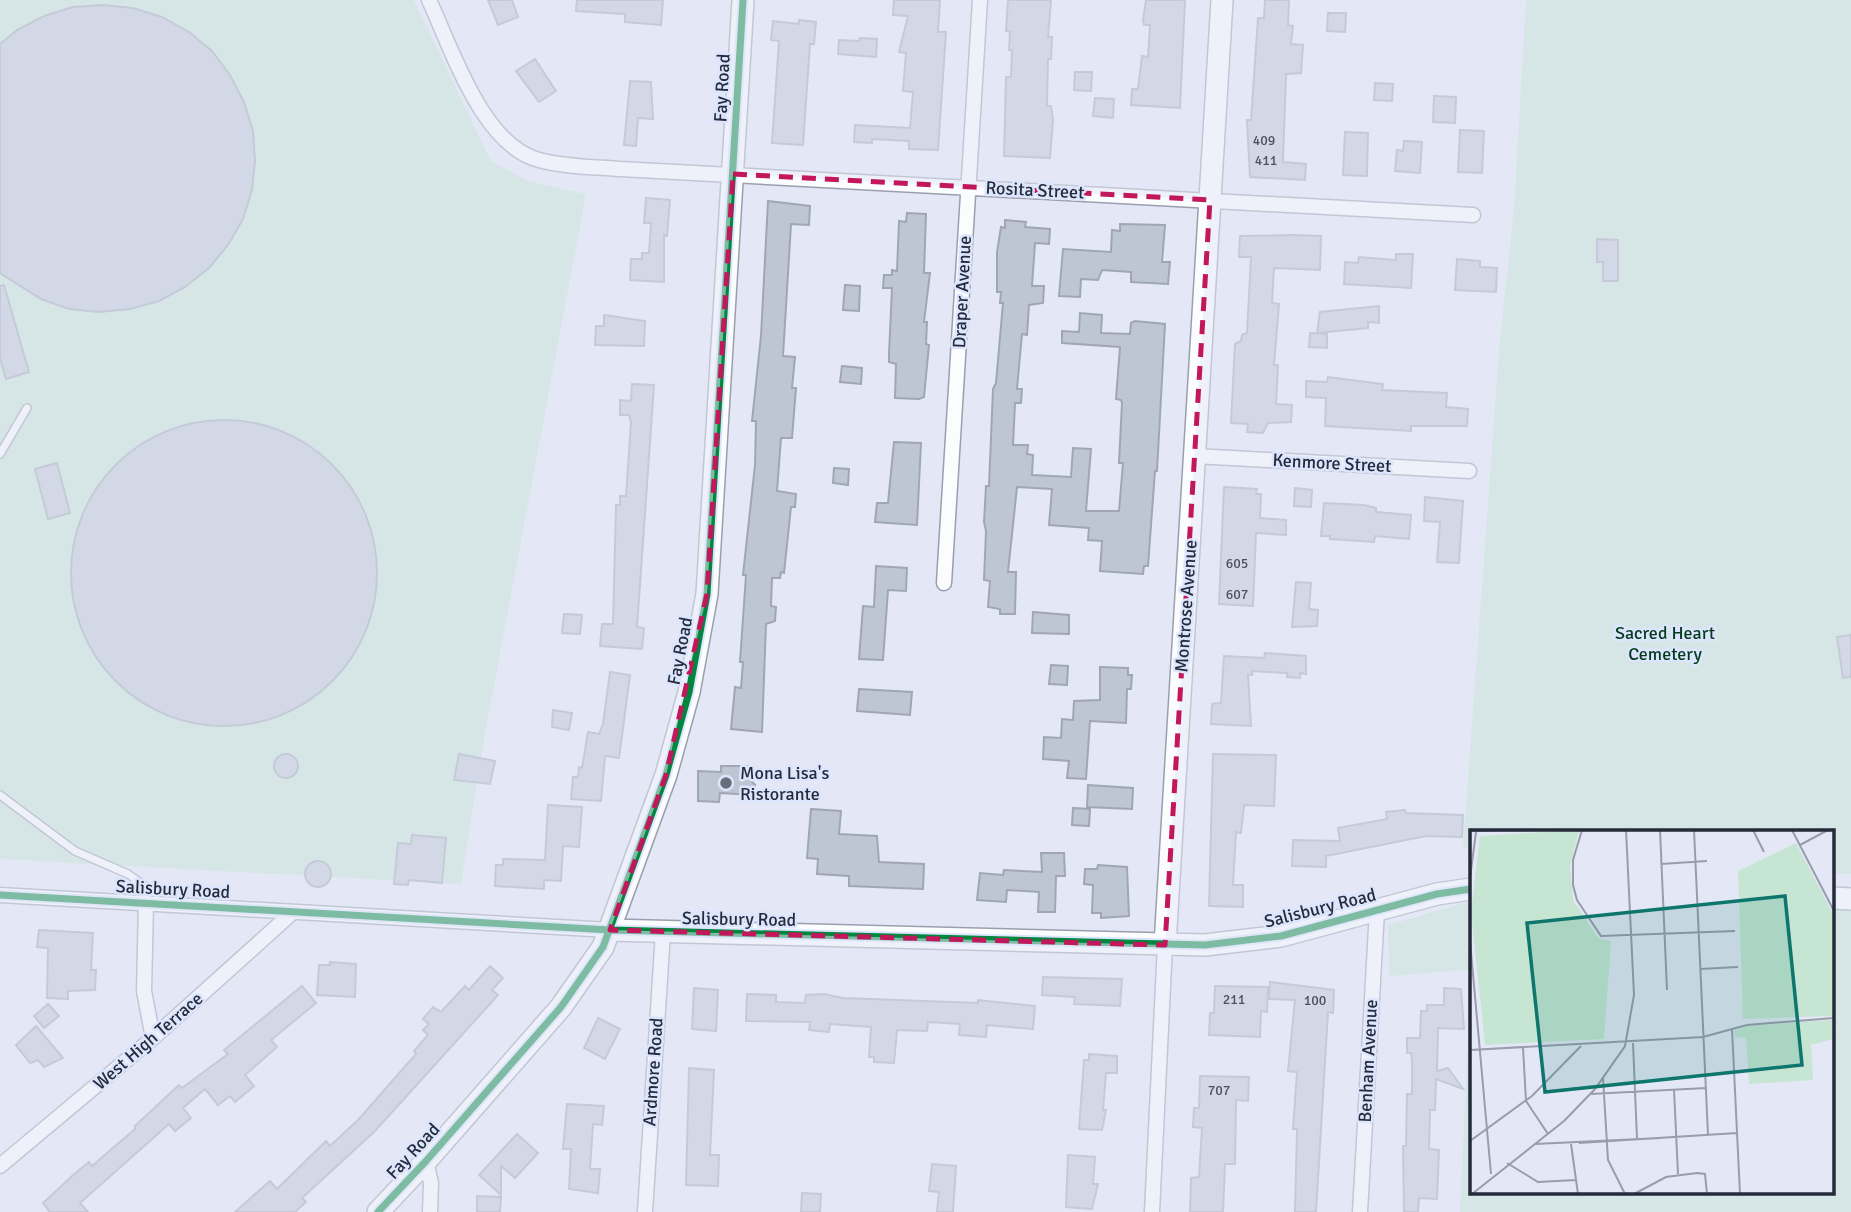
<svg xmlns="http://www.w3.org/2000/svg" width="1851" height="1212" viewBox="0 0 1851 1212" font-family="Signika,sans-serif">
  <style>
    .green { fill: #c6e5d3 }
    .building { fill: #bfc6d3; stroke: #9fa7b3; stroke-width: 2 }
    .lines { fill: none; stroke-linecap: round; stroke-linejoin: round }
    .lane-casing { stroke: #9b9fad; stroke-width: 10 }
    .street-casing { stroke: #9b9fad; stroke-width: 17 }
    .secondary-casing { stroke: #9b9fad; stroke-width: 24 }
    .lane { stroke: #fbfcfe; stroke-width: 7 }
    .street { stroke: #fbfcfe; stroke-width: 14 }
    .secondary { stroke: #fbfcfe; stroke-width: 21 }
    .cycleway-casing { stroke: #dce5fe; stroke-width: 11 }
    .cycleway { stroke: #00873e; stroke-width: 7 }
    .marked { fill: none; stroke: #c2185b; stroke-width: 5; stroke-dasharray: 14 9; stroke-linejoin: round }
    .poi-dot { fill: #686d7c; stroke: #dce5fe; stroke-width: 2.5 }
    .labels { text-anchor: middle; stroke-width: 5; stroke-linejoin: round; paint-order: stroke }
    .number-label { font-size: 14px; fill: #4c5261 }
    .street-label { font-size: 18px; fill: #262b3b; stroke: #dce5fe }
    .park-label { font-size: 18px; fill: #053b1a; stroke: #dce5fe }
    .poi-label { font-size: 18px; fill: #262b3b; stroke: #dce5fe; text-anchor: start }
    .inset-road { fill: none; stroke: #989cab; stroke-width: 2 }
    .view { fill: #0f766e; fill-opacity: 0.15; stroke: #0f766e; stroke-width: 3.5 }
    .inset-edge { fill: none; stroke: #262b3b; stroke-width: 3.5 }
  </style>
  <rect width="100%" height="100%" fill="#e4e8f6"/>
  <path class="green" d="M0,0H414L491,161L528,181L586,194L483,745L461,884L0,859Z
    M1526,0H1851V874L1832,873V832H1471V848L1463,847L1499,351L1514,207Z
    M1471,901V1193H1832V909L1851,910V1212H1460L1471,970L1389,976L1388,925Z"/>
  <path class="building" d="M488,0H512L518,17L498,25Z
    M577,0H663L661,25L625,22V14L576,11Z
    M894,0H940L938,32H946L938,150L909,149V141L872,139V143L854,142L855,125L910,128L913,92L903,91L906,53L899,52L908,16L893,15Z
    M1008,0H1051L1048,37H1052L1051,59H1048L1047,106H1051L1053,120L1050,158L1004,156L1006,77H1011L1012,50H1009L1010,32L1006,31Z
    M1146,0H1185L1180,108L1131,105L1132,89H1138L1142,56L1148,57L1150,25H1144L1143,20Z
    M1265,0H1289L1288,25L1293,26L1291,44L1303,45L1301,73L1286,74L1283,162L1306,164L1305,180L1250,177L1247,120H1251L1258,18H1264Z
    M103,5L133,8L162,17L189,32L212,51L230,75L244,102L253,131L255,161L252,190L243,219L228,245L209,268L185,287L159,301L130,309L99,312L69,309L41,299L0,273V44L17,30L44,16L73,7Z
    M1328,13H1346L1345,32L1327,31Z
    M799,20L816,22L814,44H810L803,145L772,143L779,41L771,40L773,21L799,24Z
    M860,38L877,39L876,57L838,54L839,40L859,41Z
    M535,59L556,91L539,102L516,71Z
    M1075,72H1092L1091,91L1074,90Z
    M630,81L651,82L653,119L638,118L636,146L624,145Z
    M1375,83L1393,84L1392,101L1374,100Z
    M1434,96L1456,97L1455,123L1433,122Z
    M1095,98L1114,99L1113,118L1093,116Z
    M1460,130L1484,131L1482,173L1458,172Z
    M1345,132L1368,133L1367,176L1343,175Z
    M1404,141L1422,142L1420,173L1395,171L1397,150L1403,151Z
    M646,198L670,200L667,236L664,235V282L630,280L631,259H642V253H649L651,223H644Z
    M768,201L810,206L809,225L791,224L783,356L795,357L792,388H796L792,438H781L777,491L796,494L795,507H791L784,573L781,572L780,578H772L771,606L776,607L775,621L766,624L762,732L731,729L735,687L741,688L743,662H740L746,575H743L755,465L756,421H752L761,336Z
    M907,213L926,214L924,273H930L924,322H927L926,344L929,345L924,397L919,399L895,398L896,364L889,362V354L892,288H883L884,275H892V270L897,271L899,221L906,222Z
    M1005,220L1026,222L1025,227L1050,229L1049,244L1035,243L1032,286H1044L1043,303L1029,305L1027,335L1022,334L1017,389H1022L1021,403H1015L1013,445H1028L1027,454L1033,455L1032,475L1071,477L1073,448L1091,449L1086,511H1119L1123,463H1119L1122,403L1121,400L1116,399L1120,347L1062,343V331L1079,332L1080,313L1102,315L1101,333L1130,334L1131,323L1135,321L1165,324L1157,471H1155L1148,566H1144L1143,574L1100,571L1102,541L1088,540L1089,528L1049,525L1052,489L1017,487L1008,572H1016L1015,614H1000V609L988,607L990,581L984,580L986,531L984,522L986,486H989L993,389L996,383L1003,303H1000L1001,292H997V252L1001,227L1005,228Z
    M1120,224L1165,225L1162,262H1170L1168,284L1131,282V272L1102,270L1098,280L1081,279L1080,297L1059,296L1063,249L1111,252L1112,230L1120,231Z
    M1293,235L1321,236L1320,270L1274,268L1272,303L1279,304L1274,365H1278L1276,404L1292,405L1291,422L1268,423L1263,433L1247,432L1248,424L1231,423L1235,344L1241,341L1242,335L1247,333L1251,257H1239L1240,236Z
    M1597,239L1618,240V281H1603V262H1597Z
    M1396,254H1413L1411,288L1344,284L1345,262L1358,263L1359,257L1396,260Z
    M1457,259L1480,261V267L1497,268L1496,292L1455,290Z
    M4,285L29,372L6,379L0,358V286Z
    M845,285L860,286L859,311L843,310Z
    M1379,306V323L1368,322V328L1317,333L1320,312Z
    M604,315L645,321L644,346L595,345L596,326H604Z
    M1310,333L1327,334V348L1309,347Z
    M842,366L862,368L861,384L840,382Z
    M1328,377L1383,384L1382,390L1447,393L1446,407L1468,409L1467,426H1411V431L1325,426L1326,398L1306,397V381L1327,382Z
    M632,384L654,385L637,627L644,628L642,649L600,646L602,624H613L616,505H620V496H626L631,422L629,415H620V400L631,401Z
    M71 573a153 153 0 1 1 306 0a153 153 0 1 1-306 0Z
    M894,442L921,443L917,525L875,522L877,503H888Z
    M57,463L70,513L48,519L35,469Z
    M834,468L849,469L848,485L833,483Z
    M1224,487L1257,489L1256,494H1261L1260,518L1286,520V535L1256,533L1253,606L1219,604Z
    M1295,488L1312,490L1311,507L1294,506Z
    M1425,497L1463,501L1459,563L1437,562L1440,522L1424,521Z
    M1324,503L1364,505L1376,508V512L1411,515L1409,539L1375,536L1374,542L1330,539V536H1321Z
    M876,566L907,568L906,591L888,590L883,660L859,659L863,606L874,607Z
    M1296,582L1311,583L1309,609L1318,610L1317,626L1292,627Z
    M1033,612L1069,615V634L1032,633Z
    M564,614L582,615L580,634L562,633Z
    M1851,635V677L1843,678L1837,637Z
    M1265,653L1306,656V674L1300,673V678L1287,677V673L1252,671V675H1248L1251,726L1211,724L1212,704L1221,703L1224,656L1264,658Z
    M1051,665L1068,666L1067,685L1049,684Z
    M1100,667L1128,668V675H1132L1131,689H1127L1126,723L1090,721L1086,779L1067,778L1069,761L1043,759L1044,737L1061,738L1062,719L1073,720L1074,701L1100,700Z
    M610,672L630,675L619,758L605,756L601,801L571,799L573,777H578L579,767L582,768L588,732L599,734L603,724Z
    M859,689L912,692L910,715L857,711Z
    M553,710L572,713L569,730L552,727Z
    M459,754L495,761L490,784L454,780Z
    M1213,754L1276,755L1274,806L1244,805L1241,833L1236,832L1233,885H1243V907L1209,906Z
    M274 766a12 12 0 1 1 24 0a12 12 0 1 1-24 0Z
    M721,766H747V776L755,785V795L720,793L719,802L698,801V771L721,772Z
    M1088,785L1133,788L1132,809L1087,807Z
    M548,805L582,807L579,847L563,846L561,881L544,880V889L495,886L496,865H503V859L545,860Z
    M1073,808L1090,809L1089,826L1072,825Z
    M811,809L841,811L839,834L877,836L879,862L924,864L923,889L849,886V876L817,874L818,859L807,858Z
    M1405,810L1406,813L1463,815L1462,837L1426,836L1326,856V867L1292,866L1293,840L1340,841L1338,828L1387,819L1386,812Z
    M412,835L446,838L442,883L409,880L408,885L394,884L398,843L411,844Z
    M1041,853H1064L1065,876H1056L1055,912H1038L1039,892L1007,890L1006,902L977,900L980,873L1003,875L1004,870L1042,872Z
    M305 874a13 13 0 1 1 26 0a13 13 0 1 1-26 0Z
    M1098,865L1127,867L1129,916L1101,918V913H1092L1093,885L1084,884L1085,869H1097Z
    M39,930L93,933L91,970H96L95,990L68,991V999L47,998L48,948L37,947Z
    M330,962L356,964L355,997L317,995L319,965H330Z
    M490,966L503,978L492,990L498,995L375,1131L302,1198L306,1202L295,1212H235L270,1181L277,1189L326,1141L330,1146L358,1120L416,1054L414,1051L428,1035L423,1030L429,1024L423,1019L433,1007L441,1012L465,986L469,990Z
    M1043,977L1122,979L1120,1006L1074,1004L1075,997L1042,995Z
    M1270,982L1334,990L1333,1013L1328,1012L1316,1212H1295L1297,1129H1293L1297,1072L1288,1071L1295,1000L1269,999Z
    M302,986L316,1003L271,1040L277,1047L245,1075L254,1086L235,1102L230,1096L218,1105L205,1089L183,1108L191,1118L175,1131L169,1124L80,1203L88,1212H50L43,1203L72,1176L89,1162L92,1166L135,1129V1126L179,1085L182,1088L228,1054L224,1050Z
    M1215,986L1268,987L1267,1012L1261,1011L1260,1037L1209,1035L1210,1013H1214Z
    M694,988L718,990L716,1031L692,1029Z
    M1444,988L1461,989L1464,1029L1438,1028L1437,1071L1448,1068L1463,1089L1436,1079L1435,1110H1430L1429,1149L1439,1150L1437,1199L1419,1198L1418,1212H1404L1403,1146H1406L1407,1094H1412V1059L1411,1053H1407V1038H1420L1421,1011H1427V1005H1444Z
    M747,994L776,995V1002L805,1003L806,995L824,994L843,998L978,1003V1000L1035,1006L1033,1029L987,1025L986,1037L959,1035L960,1024L928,1022L927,1031L897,1030L894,1063L874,1062V1057H869L871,1027L830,1024L829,1032L809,1030L810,1022L746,1021Z
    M48,1004L59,1016L44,1028L34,1016Z
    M598,1018L620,1029L605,1059L584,1048Z
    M36,1026L63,1058L44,1067L38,1060L30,1063L16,1045Z
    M1089,1054L1117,1056V1073H1106L1103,1110H1106L1102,1130L1079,1129L1084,1060H1089Z
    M689,1068L714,1070L710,1155H719L718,1186L686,1185Z
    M1200,1076L1249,1077L1248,1101L1236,1100L1235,1164H1225L1223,1212H1190L1191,1178L1199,1177L1202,1128L1193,1127L1194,1108H1199Z
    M567,1104L604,1106L602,1125L593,1124L590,1169H600L598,1193L569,1189L571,1149H563Z
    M517,1134L538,1153L515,1178L501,1166V1195L479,1175Z
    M1068,1155L1095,1157L1093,1184H1098L1092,1209L1066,1207Z
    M932,1164L956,1166L953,1212H937L939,1192L929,1191Z
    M802,1193L821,1194L820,1212H801Z
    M477,1196L501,1197L500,1212H477Z"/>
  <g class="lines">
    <defs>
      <path id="lane" d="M0,454L27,408
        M0,795L75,851L128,874L148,888L146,903"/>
      <path id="street" d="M429,0C452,49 482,145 539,160C565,167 594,167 620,169L1473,215
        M1195,456L1469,471
        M944,583L980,0
        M0,895L610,930
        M146,903L144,991L153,1038
        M426,1161L431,1183L430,1212
        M0,1166L153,1038L293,912
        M645,1212L663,932
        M1152,1212L1165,945
        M1360,1212L1377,910"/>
      <path id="secondary" d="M1832,898L1851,899
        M610,930L1205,945L1281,936L1437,894L1471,889
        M1165,945L1222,0
        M378,1212L426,1161L561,1007L603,947L666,775L689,692L707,594L743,0"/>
    </defs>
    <use href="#lane" class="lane-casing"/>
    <use href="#street" class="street-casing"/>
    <use href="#secondary" class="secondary-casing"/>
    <use href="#lane" class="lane"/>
    <use href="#street" class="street"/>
    <use href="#secondary" class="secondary"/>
    <defs>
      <path id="cycleway" d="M0,895L610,930L1205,945L1281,936L1437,894L1471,889
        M378,1212L426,1161L561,1007L603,947L666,775L689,692L707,594L743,0"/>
    </defs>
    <use href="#cycleway" class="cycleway-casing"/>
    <use href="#cycleway" class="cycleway"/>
  </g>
  <path d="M0 0H1851V1212H0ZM733,174L1210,200L1165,945L610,930L666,775L707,594Z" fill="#e4e8f6" fill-opacity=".55" fill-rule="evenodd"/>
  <path class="marked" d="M733,174L1210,200L1165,945L610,930L666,775L707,594Z"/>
  <circle class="poi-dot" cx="726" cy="783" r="7"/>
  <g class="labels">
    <g class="number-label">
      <text x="1264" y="145">409</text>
      <text x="1266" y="165">411</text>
      <text x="1237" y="568">605</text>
      <text x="1237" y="599">607</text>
      <text x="1234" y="1004">211</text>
      <text x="1315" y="1005">100</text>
      <text x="1219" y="1095">707</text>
    </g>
    <g class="street-label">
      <text transform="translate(722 88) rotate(-87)" y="6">Fay Road</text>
      <text transform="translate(1035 190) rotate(3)" y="6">Rosita Street</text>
      <text transform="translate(962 292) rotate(-87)" y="6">Draper Avenue</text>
      <text transform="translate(1332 463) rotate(3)" y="6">Kenmore Street</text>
      <text transform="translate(1186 606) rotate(-86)" y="6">Montrose Avenue</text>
      <text transform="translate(680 651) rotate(-79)" y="6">Fay Road</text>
      <text transform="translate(173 889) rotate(3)" y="6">Salisbury Road</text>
      <text transform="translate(1320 908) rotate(-14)" y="6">Salisbury Road</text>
      <text transform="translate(739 919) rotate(1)" y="6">Salisbury Road</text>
      <text transform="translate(148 1041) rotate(-41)" y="6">West High Terrace</text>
      <text transform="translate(1368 1061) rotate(-87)" y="6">Benham Avenue</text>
      <text transform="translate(653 1072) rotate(-86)" y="6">Ardmore Road</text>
      <text transform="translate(413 1151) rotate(-47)" y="6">Fay Road</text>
    </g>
    <g class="park-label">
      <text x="1665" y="639">Sacred Heart<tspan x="1665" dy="21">Cemetery</tspan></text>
    </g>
    <g class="poi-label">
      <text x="740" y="779">Mona Lisa's<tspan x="740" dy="21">Ristorante</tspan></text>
    </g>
  </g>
  <g transform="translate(1470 830)">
    <rect width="364" height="364" fill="#e4e8f6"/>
    <path d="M109,0L100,36L103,70L128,108L141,111L134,209L15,215L1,82L10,6ZM326,13L364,86V186L273,189L268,41ZM362,190L363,209L341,215L343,250L279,254L276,207L265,208L264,201L277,196Z" fill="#c6e5d3"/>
    <path class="inset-road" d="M112,0L103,30V55L107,70L131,106L265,101M190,0L197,160M224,0L238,305M283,0L294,22M322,0L364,81M0,1L67,0M330,15L358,0M191,34L237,31M0,48L6,2M0,111L21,344M230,139L268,137M262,199L270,364M163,213L167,309M53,218L56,271L78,304M0,220L233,207L277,195L364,188M133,248L138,330L155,364M204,260L208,344M121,264L236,258M0,311L62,266L111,216M109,313L267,303M65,314L191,308M101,314L108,364M37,333L68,352L106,350M2,364L94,291L125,259L155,216L164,165L156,0M164,364L196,347L227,343L235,344L237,364"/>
    <path class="view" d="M315,66L332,235L75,262L57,93Z"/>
    <rect width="364" height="364" class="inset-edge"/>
  </g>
</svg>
